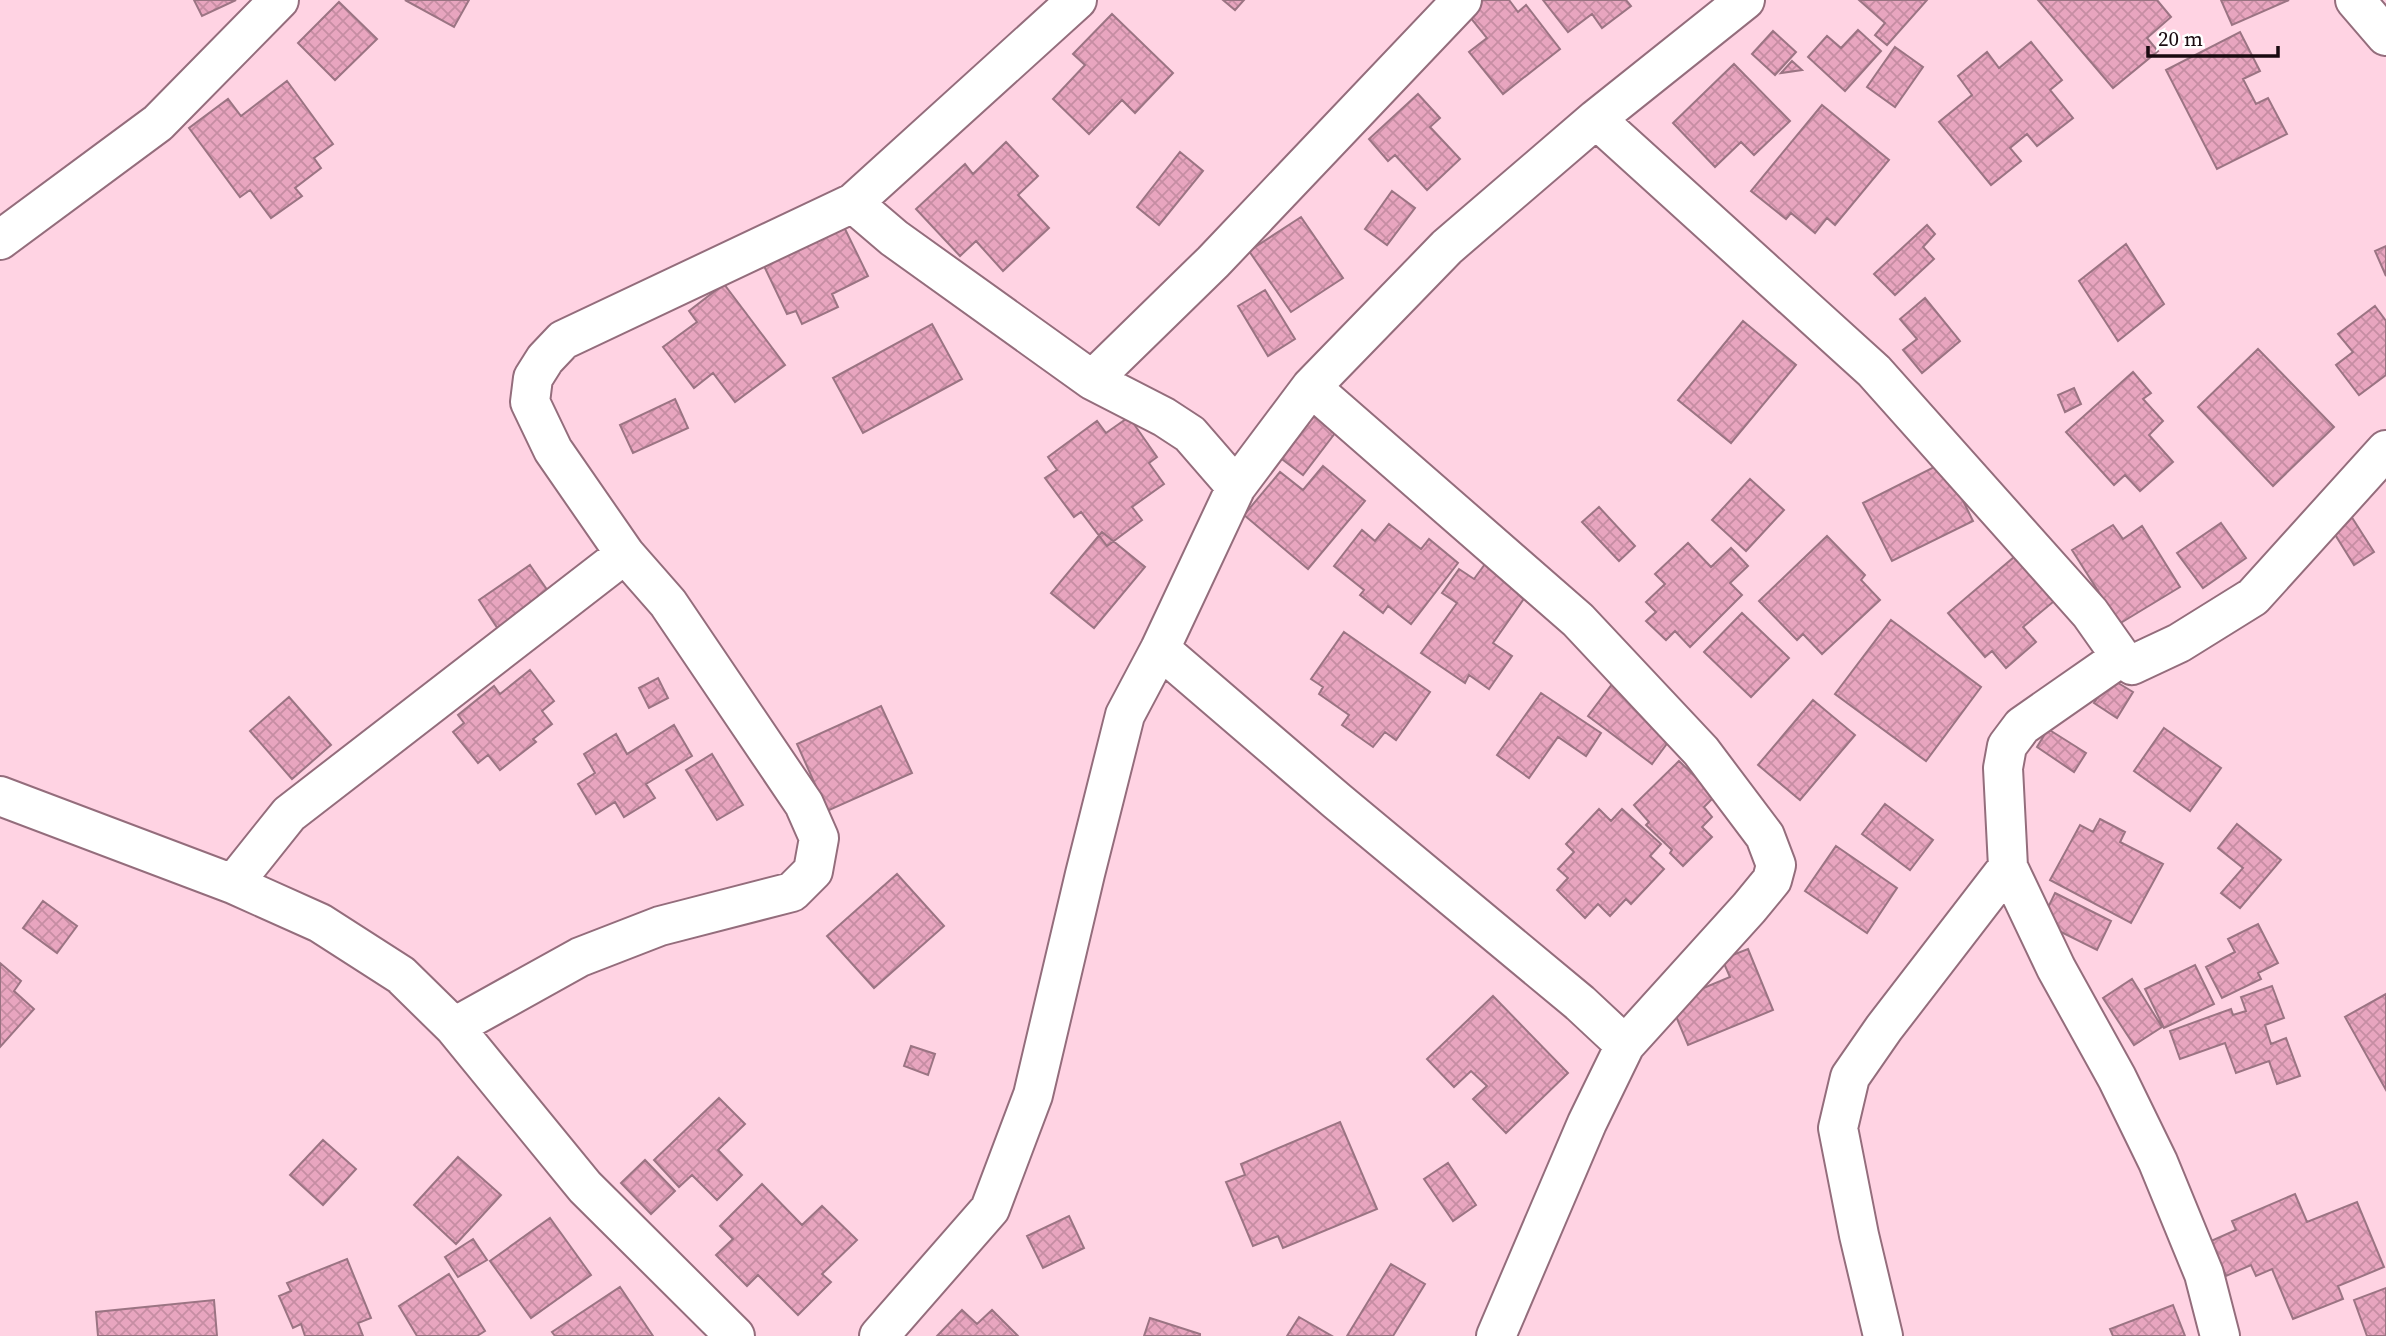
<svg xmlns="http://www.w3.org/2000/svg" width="2386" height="1336" viewBox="0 0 2386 1336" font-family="'Source Serif 4',serif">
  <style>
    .building { fill: url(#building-cross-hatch); stroke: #9b7483; stroke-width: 2 }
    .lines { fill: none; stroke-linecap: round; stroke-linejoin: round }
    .minor-casing { stroke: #946d7c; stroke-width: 42 }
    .minor { stroke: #fff; stroke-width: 38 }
  </style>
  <defs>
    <pattern id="building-cross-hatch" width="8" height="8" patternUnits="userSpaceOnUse" patternTransform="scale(1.75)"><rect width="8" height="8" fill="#e8a5bf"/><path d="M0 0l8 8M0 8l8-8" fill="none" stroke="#c68da3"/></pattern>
  </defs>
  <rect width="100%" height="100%" fill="#ffd3e3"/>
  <path class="building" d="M194,0H236L202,16Z
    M405,0H469L454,27Z
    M1223,0H1244L1235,10Z
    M1479,0H1509L1518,12L1526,5L1560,49L1503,94L1469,52L1487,38L1465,11Z
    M1543,0H1626L1631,6L1602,28L1592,14L1568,32Z
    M1859,0H1927L1887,45L1875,35L1885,23Z
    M2038,0H2157L2171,17L2147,38L2158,51L2113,88Z
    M2221,0H2289L2232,25Z
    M339,2L377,39L335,80L298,43Z
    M1112,14L1173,73L1135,113L1122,100L1089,134L1053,99L1085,65L1073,54Z
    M1858,30L1881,51L1845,91L1808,57L1827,36L1841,48Z
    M1773,31L1796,52L1775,75L1752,54Z
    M2240,32L2260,71L2243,79L2256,104L2268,98L2287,134L2217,169L2166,70Z
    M2031,42L2062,80L2050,90L2073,118L2037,146L2027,134L2010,148L2021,161L1991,185L1939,122L1972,95L1958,76L1987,52L1999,68Z
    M1895,47L1923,67L1895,107L1867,87Z
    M1792,61L1802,70L1781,73Z
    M1734,64L1790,121L1754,155L1741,142L1715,167L1673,123Z
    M287,81L333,144L314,158L321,168L295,188L302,196L271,218L250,190L240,197L189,128L228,99L241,116Z
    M1418,94L1440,118L1430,127L1460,159L1427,190L1395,155L1388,161L1369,139Z
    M1822,105L1889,160L1835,225L1827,218L1815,233L1791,213L1786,219L1751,191Z
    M1006,142L1038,176L1018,195L1049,228L1003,271L976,241L960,256L916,209L965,164L973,174Z
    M1180,152L1203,171L1159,225L1137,207Z
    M1392,191L1415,208L1387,245L1365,229Z
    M1301,217L1343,278L1291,312L1249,251Z
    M1927,225L1935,234L1923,247L1934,259L1895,295L1874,274Z
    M844,227L868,276L832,294L838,307L802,324L796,311L787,314L764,266Z
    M2126,244L2164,304L2118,341L2079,281Z
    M2386,246V276L2375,251Z
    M724,284L785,365L735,402L713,373L694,388L663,347L697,322L689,311Z
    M1265,290L1295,339L1268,356L1238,306Z
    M1925,298L1960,341L1922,373L1903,350L1917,339L1900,319Z
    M2375,306L2386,321V375L2359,395L2336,365L2353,352L2338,334Z
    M1743,321L1796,365L1731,443L1678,400Z
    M932,324L962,379L863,433L833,378Z
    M2258,349L2334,427L2273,486L2198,407Z
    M2133,372L2151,393L2143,399L2163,421L2149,435L2173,462L2140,491L2125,475L2114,485L2066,432Z
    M2074,388L2081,404L2065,412L2058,395Z
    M675,399L688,428L633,453L620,425Z
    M1313,401L1342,424L1303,475L1274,453Z
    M1129,417L1157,457L1149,463L1164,484L1132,507L1142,520L1107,546L1081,512L1074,517L1045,478L1057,470L1048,457L1097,421L1106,433Z
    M1944,462L1973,521L1892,561L1863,503Z
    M1323,466L1365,501L1308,569L1244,515L1280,472L1303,490Z
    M1750,479L1784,510L1746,551L1712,520Z
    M1599,507L1635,546L1619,561L1582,522Z
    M2351,516L2374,552L2354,565L2331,528Z
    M2221,523L2246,558L2203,588L2177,553Z
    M1389,524L1421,549L1429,539L1458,563L1411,624L1388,606L1383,613L1360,595L1364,590L1334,566L1362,530L1375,541Z
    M2113,525L2123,539L2142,526L2180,587L2119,624L2072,550Z
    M1102,532L1145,567L1094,628L1051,593Z
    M1827,536L1865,575L1861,580L1880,600L1822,654L1803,634L1797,640L1759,601Z
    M1688,543L1711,567L1731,548L1748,566L1730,583L1742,595L1690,647L1675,631L1666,640L1646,621L1656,612L1646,602L1665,584L1655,574Z
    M2020,552L2059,597L2023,627L2036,642L2006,668L1992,651L1985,657L1948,613Z
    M1485,564L1528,593L1493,643L1512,656L1489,689L1469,675L1465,683L1421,653L1457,603L1442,593L1459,569L1474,579Z
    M530,565L550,594L498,629L479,600Z
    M1742,613L1789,658L1751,697L1704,652Z
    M1891,620L1981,687L1926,761L1835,694Z
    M1344,632L1430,692L1396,740L1385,732L1373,747L1342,725L1349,715L1319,694L1323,687L1311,679Z
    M530,670L554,701L542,711L552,724L533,739L536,742L500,770L488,755L478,763L453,732L464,723L458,715L494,686L500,694Z
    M658,678L668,698L649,708L639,688Z
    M2110,678L2133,692L2117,718L2094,703Z
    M1613,683L1677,730L1652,764L1588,716Z
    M1541,693L1601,733L1586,756L1558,737L1529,778L1497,755Z
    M289,697L331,745L292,779L250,731Z
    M1813,700L1855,735L1800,800L1758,765Z
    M881,706L912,773L827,811L797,744Z
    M674,725L692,756L646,784L655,798L624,817L615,802L596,814L578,784L595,773L584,754L616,734L627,754Z
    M2164,728L2221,768L2190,811L2134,771Z
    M2048,729L2086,753L2074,772L2037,747Z
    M712,754L743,805L717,820L686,770Z
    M1679,761L1715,796L1704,807L1712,817L1702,827L1712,837L1683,866L1670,853L1672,850L1646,825L1649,822L1634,805Z
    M1885,804L1933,840L1910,870L1862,834Z
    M1599,809L1611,821L1622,809L1661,844L1650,856L1664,869L1631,904L1626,899L1610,916L1598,904L1585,918L1557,890L1568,878L1558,869L1574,852L1566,844Z
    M2100,819L2125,832L2120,842L2163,864L2131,923L2050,880L2080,825L2093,832Z
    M2237,824L2281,860L2240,908L2221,893L2243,868L2218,848Z
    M1836,846L1897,888L1867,933L1805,891Z
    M897,874L944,926L874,988L827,936Z
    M2055,893L2111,921L2097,950L2041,922Z
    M43,901L77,926L57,953L23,928Z
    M2258,924L2278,963L2258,973L2261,979L2222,998L2206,967L2235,952L2228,939Z
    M1748,949L1773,1010L1688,1045L1670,1002L1730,977L1722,959Z
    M0,963L21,981L14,991L34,1009L0,1047Z
    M2195,965L2214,1004L2164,1028L2145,989Z
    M2132,979L2162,1027L2134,1045L2103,998Z
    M2272,986L2284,1018L2265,1025L2271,1044L2286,1038L2300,1076L2277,1084L2269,1061L2236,1073L2225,1043L2180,1059L2170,1031L2231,1009L2233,1015L2246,1011L2241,997Z
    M2386,994V1090L2345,1017Z
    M1493,996L1568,1073L1506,1133L1473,1099L1487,1086L1471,1071L1454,1087L1427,1059Z
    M911,1046L935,1054L928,1075L904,1066Z
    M719,1098L745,1124L718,1150L742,1175L717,1200L692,1175L679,1187L654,1160Z
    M1340,1122L1377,1209L1283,1248L1278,1236L1253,1246L1226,1182L1245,1175L1241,1164Z
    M323,1140L356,1169L323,1205L290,1175Z
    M458,1157L501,1195L456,1244L414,1205Z
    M645,1160L675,1191L651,1214L621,1183Z
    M1448,1163L1476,1205L1453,1221L1424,1179Z
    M762,1184L802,1225L822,1206L857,1240L822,1274L831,1282L798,1315L758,1275L747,1286L716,1255L733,1239L720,1226Z
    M2295,1194L2307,1222L2357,1202L2384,1267L2338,1286L2343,1299L2293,1319L2272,1269L2256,1276L2251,1265L2226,1276L2211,1241L2236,1230L2232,1221Z
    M1069,1216L1084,1248L1043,1268L1027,1236Z
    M550,1218L591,1275L531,1318L490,1261Z
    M473,1239L487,1260L458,1277L445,1257Z
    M347,1259L371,1318L358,1323L363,1336H305L301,1324L293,1328L279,1296L291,1291L287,1283Z
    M1391,1264L1425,1284L1393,1336H1347Z
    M449,1274L485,1331L477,1336H417L399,1306Z
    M620,1287L653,1336H555L552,1332Z
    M2386,1288V1336H2367L2354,1300Z
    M214,1300L217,1336H98L96,1312Z
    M2173,1305L2185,1336H2113L2110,1329Z
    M962,1310L977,1324L992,1310L1018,1336H937Z
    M1299,1317L1332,1336H1287Z
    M1150,1318L1200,1334V1336H1144Z"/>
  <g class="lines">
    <defs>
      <path id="minor" d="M2355,0L2386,36
        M1596,119L1874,371L2090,613L2121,657L2132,665L2179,643L2253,597L2386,450
        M853,203L894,238L1092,380L1164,417L1190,434L1236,487
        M0,240L158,123L279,0
        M1092,380L1213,262L1462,0
        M1311,387L1578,620L1701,751L1765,836L1776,865L1772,880L1749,908L1625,1045L1587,1123L1496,1336
        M1160,649L1337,801L1580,1003L1625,1045
        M2121,657L2022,726L2007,746L2003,768L2008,867L2056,968L2117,1078L2158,1162L2204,1274L2220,1336
        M0,796L233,884L320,923L401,975L454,1027L585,1187L735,1336
        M233,884L289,814L625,554
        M454,1027L580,957L660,926L792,892L813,871L819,838L804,804L668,603L625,554L553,450L530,402L533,378L545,359L563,340L853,203L1077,0
        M879,1336L990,1209L1033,1095L1085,874L1125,715L1160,649L1236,487L1311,387L1447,247L1596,119L1745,0
        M1883,1336L1859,1235L1838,1128L1850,1077L1884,1028L2008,867"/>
    </defs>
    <use href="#minor" class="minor-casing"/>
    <use href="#minor" class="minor"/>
  </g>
  <path d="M2148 46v10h130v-10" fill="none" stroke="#190a10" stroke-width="3.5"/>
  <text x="2158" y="46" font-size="21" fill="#190a10" stroke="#ffffff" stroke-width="5" paint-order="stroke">20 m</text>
</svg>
